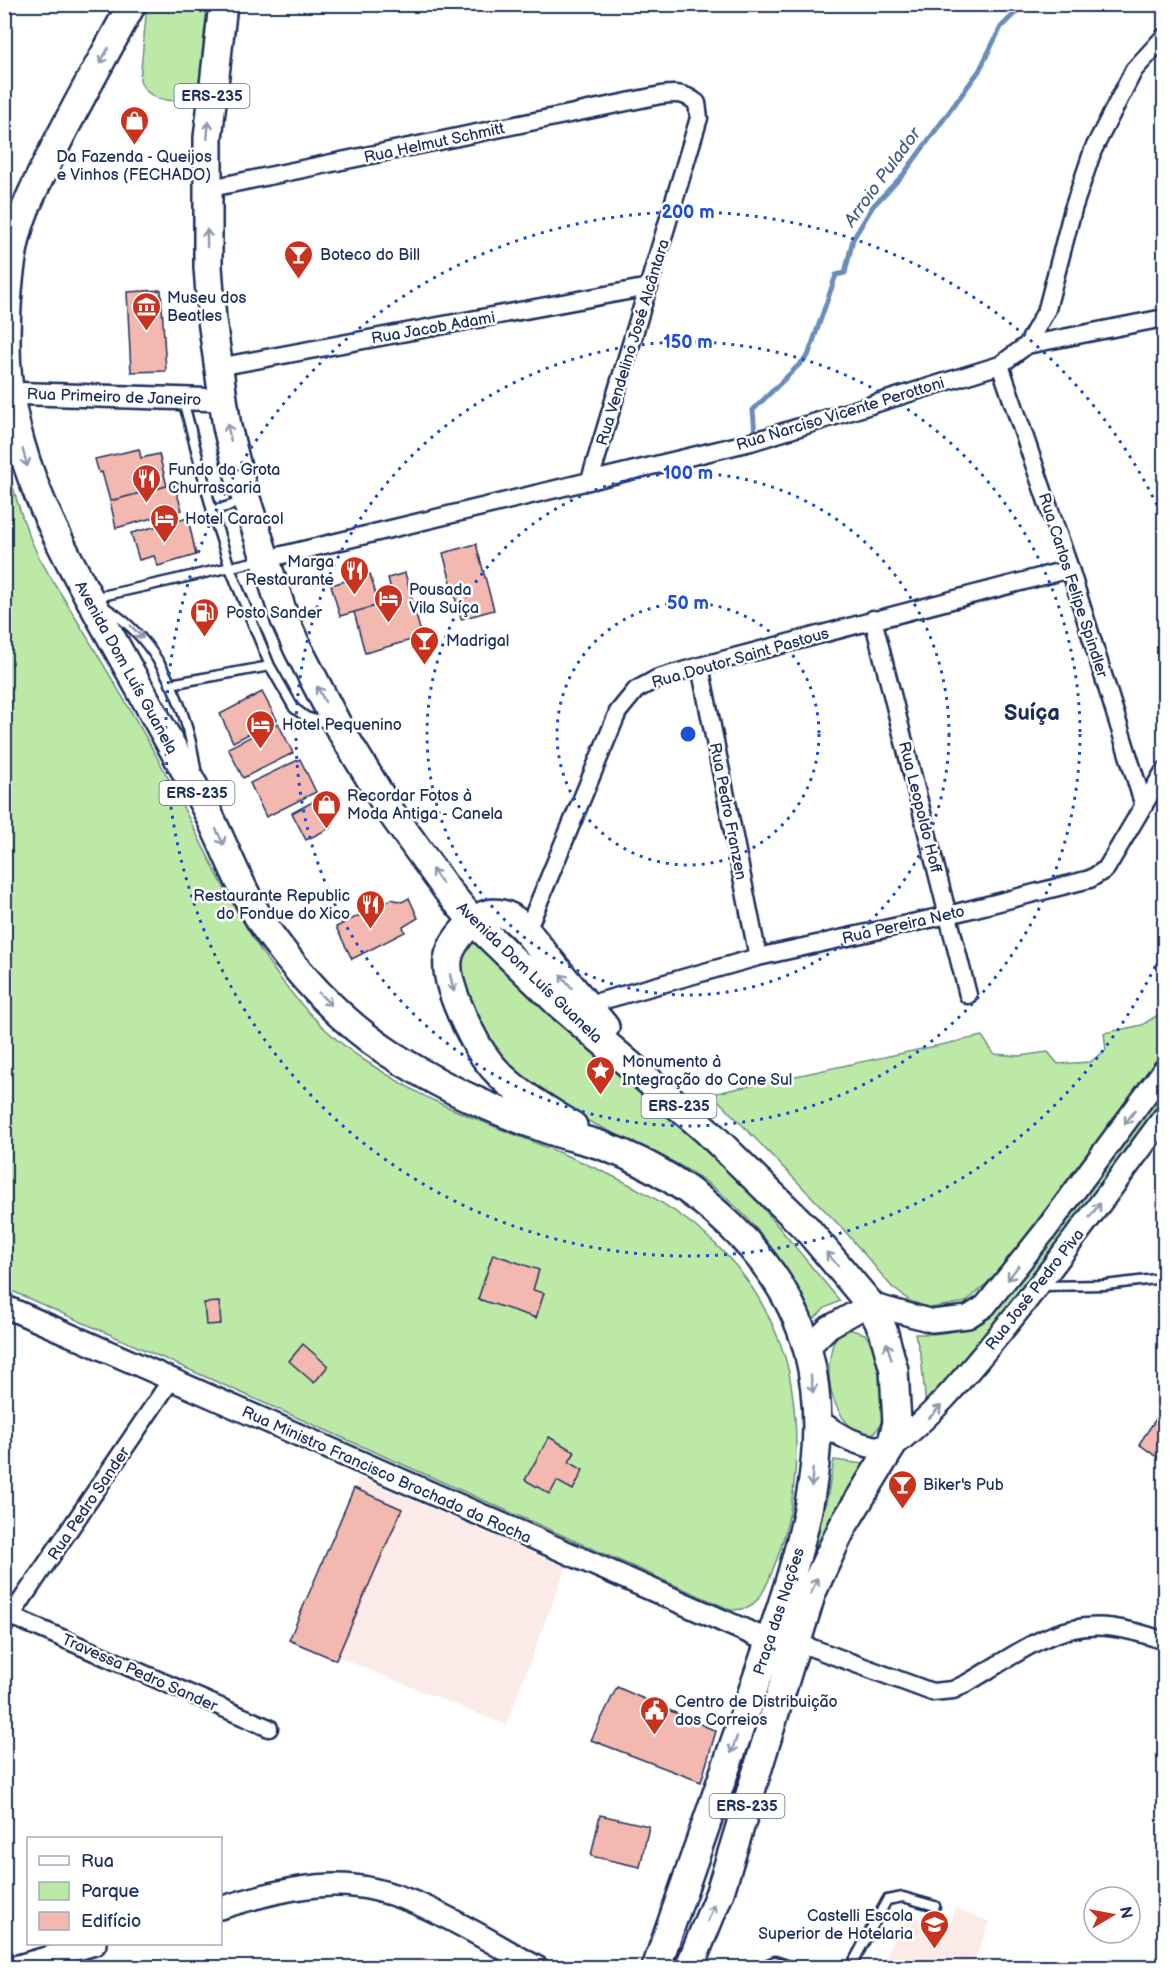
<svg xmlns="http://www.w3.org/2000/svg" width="1169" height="1972" viewBox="0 0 1169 1972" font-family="'Balsamiq Sans',sans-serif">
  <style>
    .built { fill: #fbeae7 }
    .green { fill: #bde9a7; stroke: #6c8c82; stroke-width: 1.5 }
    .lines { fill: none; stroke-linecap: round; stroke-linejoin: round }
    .stream { stroke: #698dba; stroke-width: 5 }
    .building { fill: #f3b8af; stroke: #1b2f5e; stroke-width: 1.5 }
    .service-casing { stroke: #1b2f5e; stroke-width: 13 }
    .minor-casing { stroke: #1b2f5e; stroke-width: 21 }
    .tertiary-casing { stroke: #1b2f5e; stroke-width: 26 }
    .primary-casing { stroke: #1b2f5e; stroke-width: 32 }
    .service { stroke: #fff; stroke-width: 8 }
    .minor { stroke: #fff; stroke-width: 16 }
    .tertiary { stroke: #fff; stroke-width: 21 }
    .primary { stroke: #fff; stroke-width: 27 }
    .oneway { stroke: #8d97ae }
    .ring { fill: none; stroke: #1d4ed8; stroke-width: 3; stroke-dasharray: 3 6 }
    .labels { text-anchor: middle; stroke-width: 5; stroke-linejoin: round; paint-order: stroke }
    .shield { fill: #fff; stroke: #5f6d8e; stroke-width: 1.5 }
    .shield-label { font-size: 15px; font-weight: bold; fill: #1b2f5e }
    .street-label { font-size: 16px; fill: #1b2f5e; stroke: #fff }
    .poi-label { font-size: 16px; fill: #1b2f5e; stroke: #fff; text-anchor: start }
    .water-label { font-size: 18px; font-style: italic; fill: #425e8c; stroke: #fff }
    .district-label { font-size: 22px; font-weight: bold; fill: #1b2f5e; stroke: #fff }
    .centre { fill: #1d4ed8; stroke: #fff; stroke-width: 3 }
    .ring-label { font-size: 18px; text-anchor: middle; font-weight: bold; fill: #1d4ed8; stroke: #fff; stroke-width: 5; stroke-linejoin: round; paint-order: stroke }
  </style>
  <rect width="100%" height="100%" fill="#fff"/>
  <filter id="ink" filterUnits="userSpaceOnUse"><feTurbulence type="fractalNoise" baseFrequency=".0167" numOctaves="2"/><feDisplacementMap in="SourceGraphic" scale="12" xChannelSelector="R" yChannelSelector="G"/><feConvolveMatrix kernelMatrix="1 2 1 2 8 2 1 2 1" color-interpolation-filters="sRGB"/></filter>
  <g filter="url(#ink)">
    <path class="built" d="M359,1477L566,1567L506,1725L291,1638Z
      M956,1908L990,1922L971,1967H882L904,1912L947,1930Z"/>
    <path class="green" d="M147,5H212L200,103C177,100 148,105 140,80Z
      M4,452C11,482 19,511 31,540C40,563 56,585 69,607C99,657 130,708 158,759C217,866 262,996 370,1064C392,1077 414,1092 437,1102C541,1151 676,1181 746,1279C767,1308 786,1349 791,1384C801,1448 796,1513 772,1572C764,1593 756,1611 731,1610L5,1288Z
      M471,936L532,998L680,1122L739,1179L840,1301L825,1308L812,1321C791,1273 765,1231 724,1196C671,1150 600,1135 543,1094C534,1087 522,1081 514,1073C494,1051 482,1026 469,1000C460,979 455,954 471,936Z
      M1164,1011V1050L998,1273L966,1302L930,1308L910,1301L892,1287L844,1230L712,1094L982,1036L994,1054L1019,1056L1048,1052L1058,1064L1090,1062L1106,1050L1104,1033L1142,1025Z
      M1164,1086V1102L1032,1278L926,1407L921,1356L915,1334C948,1335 972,1331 998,1308Z
      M848,1329L865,1334C881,1356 882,1377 883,1403C885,1468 820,1422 830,1358C832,1344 834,1335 848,1329Z
      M834,1460L871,1465L768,1705L762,1703L810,1548L827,1499Z"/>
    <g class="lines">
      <path class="stream" d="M755,434L753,410L808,356L836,275L845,273L853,239L873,206L903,175L979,71L1001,27L1024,4"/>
    </g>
    <path class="building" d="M161,290L166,371L131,372L127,292Z
      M139,449L141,458L159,454L167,486L110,501L102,472L99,473L95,459Z
      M174,484L182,510L116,528L110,501Z
      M188,518L196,555L158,566L154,556L139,560L131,533Z
      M476,544L494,610L461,619L443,553Z
      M405,573L422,637L365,653L354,612L394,601L388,578Z
      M370,574L379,605L340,616L331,585Z
      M262,692L277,720L233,742L220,714Z
      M278,723L293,753L243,778L228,748Z
      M300,759L316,792L266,817L250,783Z
      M318,799L332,827L306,840L292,813Z
      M409,898L418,918L403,927L405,932L352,959L336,927L392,899L402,902Z
      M493,1254L539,1270L533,1290L544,1293L536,1318L478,1299Z
      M219,1302L221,1324L206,1325L204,1303Z
      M303,1344L328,1366L314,1383L289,1361Z
      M1164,1407V1462L1139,1444Z
      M549,1437L575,1452L569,1462L583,1470L573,1490L557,1481L550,1494L525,1480Z
      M354,1488L402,1509L336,1660L289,1640Z
      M617,1687L716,1731L701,1782L591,1740Z
      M600,1815L649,1826L640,1867L591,1856Z"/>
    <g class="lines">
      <defs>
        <path id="service" d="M183,400L212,511
          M242,502L212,511L230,568L270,666L294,708L306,717L329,724
          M93,598L262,560
          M106,608C160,641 187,708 196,769
          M170,684L270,666
          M1042,1286L1105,1285L1164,1278
          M758,1968L775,1961L796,1968
          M850,1968L887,1900L903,1897L935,1906"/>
        <path id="minor" d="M206,189L661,95C677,93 685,93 697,103L699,118L590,480
          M1027,345L1047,309L1073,209L1093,150L1134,70L1164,37
          M1000,365L1070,569L1144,806
          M218,367L649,287
          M266,559L751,442L1000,365L1027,345L1164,318
          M873,619L968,995
          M700,666L758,957
          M526,933L618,712L636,690L658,678L700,666L1070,569
          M587,1005L758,957L948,915L1090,879L1106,869L1164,771
          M11,1616L269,1728
          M4,1626L171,1380
          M796,1642L932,1692L953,1690L967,1683C1043,1638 1073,1607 1164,1641"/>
        <path id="tertiary" d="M4,393L223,400
          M4,1306L769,1641
          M807,1349L829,1327L870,1304L932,1321L968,1317L985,1306L1045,1231L1164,1070
          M817,1419C840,1437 860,1447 890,1449C933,1416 965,1376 999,1335C1057,1264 1110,1190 1164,1117
          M220,1908C256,1897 295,1886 332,1885C402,1882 478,1936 538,1968
          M11,1968L95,1944"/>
        <path id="primary" d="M132,4C106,53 78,101 53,151C39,179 23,208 16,238C8,272 6,310 6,345C6,438 47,522 91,601C128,667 165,733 201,799C224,842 242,897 271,936C304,981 342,1022 389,1053C438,1085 494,1111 549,1130C568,1137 588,1140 606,1147C695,1180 783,1257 808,1351C837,1465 790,1580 754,1687C722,1781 688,1874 656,1968
          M223,4L208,138V267L212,320L227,427L241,483L285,620L298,649L338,726L390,811L447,890L473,921L560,1005L706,1130L807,1229L870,1304L883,1330L894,1370L897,1423L890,1449L843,1526L812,1592L720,1892L689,1968
          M573,1126C536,1103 500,1085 477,1045C466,1025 445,983 448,960C450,945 464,928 476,920C486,912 498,911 510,917C525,926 536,944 547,957C566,981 586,1004 605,1027"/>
      </defs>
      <use href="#service" class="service-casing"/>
      <use href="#minor" class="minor-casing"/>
      <use href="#tertiary" class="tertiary-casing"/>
      <use href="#primary" class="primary-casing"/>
      <use href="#service" class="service"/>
      <use href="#minor" class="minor"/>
      <use href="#tertiary" class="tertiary"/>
      <use href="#primary" class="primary"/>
    </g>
    <defs><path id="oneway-shaft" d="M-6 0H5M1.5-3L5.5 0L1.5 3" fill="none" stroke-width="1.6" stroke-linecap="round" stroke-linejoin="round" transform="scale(1.5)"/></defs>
    <g class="oneway">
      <use href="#oneway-shaft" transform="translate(104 56) rotate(119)"/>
      <use href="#oneway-shaft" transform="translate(208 130) rotate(-85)"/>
      <use href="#oneway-shaft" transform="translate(207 238) rotate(-91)"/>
      <use href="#oneway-shaft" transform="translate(229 432) rotate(-102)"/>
      <use href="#oneway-shaft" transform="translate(25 458) rotate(75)"/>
      <use href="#oneway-shaft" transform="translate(137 632) rotate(45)"/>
      <use href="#oneway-shaft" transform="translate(321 694) rotate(-117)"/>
      <use href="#oneway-shaft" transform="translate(220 837) rotate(64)"/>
      <use href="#oneway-shaft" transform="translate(437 876) rotate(-126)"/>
      <use href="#oneway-shaft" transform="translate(566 981) rotate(-130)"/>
      <use href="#oneway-shaft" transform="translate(452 983) rotate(77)"/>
      <use href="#oneway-shaft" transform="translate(325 999) rotate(45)"/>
      <use href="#oneway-shaft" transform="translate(1130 1117) rotate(127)"/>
      <use href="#oneway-shaft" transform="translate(1095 1210) rotate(-53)"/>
      <use href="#oneway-shaft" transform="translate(832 1259) rotate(-131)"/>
      <use href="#oneway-shaft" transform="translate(1013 1273) rotate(127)"/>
      <use href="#oneway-shaft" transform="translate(889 1351) rotate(-106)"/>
      <use href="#oneway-shaft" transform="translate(812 1384) rotate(82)"/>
      <use href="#oneway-shaft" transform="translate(935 1412) rotate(-46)"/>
      <use href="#oneway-shaft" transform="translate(812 1478) rotate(95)"/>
      <use href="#oneway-shaft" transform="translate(814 1586) rotate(-68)"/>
      <use href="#oneway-shaft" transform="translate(734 1745) rotate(109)"/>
      <use href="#oneway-shaft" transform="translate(711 1913) rotate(-68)"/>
    </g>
  </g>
  <g class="ring">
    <circle cx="688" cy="734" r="131"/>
    <circle cx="688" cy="734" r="261"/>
    <circle cx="688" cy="734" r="392"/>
    <path d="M1163 950A522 522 0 1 1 1163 518"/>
  </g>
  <defs>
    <symbol id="shop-pin" viewBox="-11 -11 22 30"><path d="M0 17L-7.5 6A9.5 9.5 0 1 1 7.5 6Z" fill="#c8321e" stroke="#fff"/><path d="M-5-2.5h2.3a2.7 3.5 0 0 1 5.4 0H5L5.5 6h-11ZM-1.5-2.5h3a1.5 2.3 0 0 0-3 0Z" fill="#fff"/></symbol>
    <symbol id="bar-pin" viewBox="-11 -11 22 30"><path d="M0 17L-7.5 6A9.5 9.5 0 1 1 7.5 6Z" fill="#c8321e" stroke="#fff"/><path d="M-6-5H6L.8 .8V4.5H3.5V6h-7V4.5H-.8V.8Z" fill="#fff"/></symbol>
    <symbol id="museum-pin" viewBox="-11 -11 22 30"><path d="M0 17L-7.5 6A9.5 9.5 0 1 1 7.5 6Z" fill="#c8321e" stroke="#fff"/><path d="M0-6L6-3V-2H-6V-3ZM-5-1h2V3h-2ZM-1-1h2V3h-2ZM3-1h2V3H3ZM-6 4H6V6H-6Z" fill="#fff"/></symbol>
    <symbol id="restaurant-pin" viewBox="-11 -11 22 30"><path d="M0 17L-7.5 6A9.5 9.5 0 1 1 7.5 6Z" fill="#c8321e" stroke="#fff"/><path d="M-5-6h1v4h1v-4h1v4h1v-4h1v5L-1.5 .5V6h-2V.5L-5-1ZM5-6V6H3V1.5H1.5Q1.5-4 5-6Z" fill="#fff"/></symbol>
    <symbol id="hotel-pin" viewBox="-11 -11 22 30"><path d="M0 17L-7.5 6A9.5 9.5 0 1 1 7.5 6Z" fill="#c8321e" stroke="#fff"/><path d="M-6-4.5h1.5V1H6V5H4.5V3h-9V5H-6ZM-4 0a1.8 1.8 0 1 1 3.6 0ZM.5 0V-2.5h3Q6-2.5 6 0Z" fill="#fff"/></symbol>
    <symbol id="fuel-pin" viewBox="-11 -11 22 30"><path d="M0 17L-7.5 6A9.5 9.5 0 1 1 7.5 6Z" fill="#c8321e" stroke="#fff"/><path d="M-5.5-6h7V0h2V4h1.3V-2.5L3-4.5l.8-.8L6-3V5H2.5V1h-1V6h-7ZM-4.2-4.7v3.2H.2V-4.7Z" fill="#fff"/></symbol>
    <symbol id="sight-pin" viewBox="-11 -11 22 30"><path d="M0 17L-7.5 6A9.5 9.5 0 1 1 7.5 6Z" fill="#c8321e" stroke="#fff"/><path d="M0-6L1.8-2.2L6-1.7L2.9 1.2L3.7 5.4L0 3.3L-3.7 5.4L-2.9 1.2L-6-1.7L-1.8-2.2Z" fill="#fff"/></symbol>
    <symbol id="civic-pin" viewBox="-11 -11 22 30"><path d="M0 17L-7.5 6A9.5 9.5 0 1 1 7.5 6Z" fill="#c8321e" stroke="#fff"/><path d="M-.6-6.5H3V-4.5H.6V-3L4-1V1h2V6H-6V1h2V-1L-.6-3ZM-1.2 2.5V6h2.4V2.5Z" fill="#fff"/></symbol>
    <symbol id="university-pin" viewBox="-11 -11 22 30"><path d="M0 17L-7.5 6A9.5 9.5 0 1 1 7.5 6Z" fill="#c8321e" stroke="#fff"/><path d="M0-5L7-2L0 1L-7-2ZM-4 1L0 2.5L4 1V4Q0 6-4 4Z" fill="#fff"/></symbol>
  </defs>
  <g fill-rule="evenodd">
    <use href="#shop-pin" x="118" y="104" width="33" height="45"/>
    <use href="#bar-pin" x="282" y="238" width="33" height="45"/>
    <use href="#museum-pin" x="130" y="290" width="33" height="45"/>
    <use href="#restaurant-pin" x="130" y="462" width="33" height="45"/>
    <use href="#hotel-pin" x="148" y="502" width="33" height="45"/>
    <use href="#restaurant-pin" x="338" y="554" width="33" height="45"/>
    <use href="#hotel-pin" x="372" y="582" width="33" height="45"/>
    <use href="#fuel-pin" x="188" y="596" width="33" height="45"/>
    <use href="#bar-pin" x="408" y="624" width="33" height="45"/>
    <use href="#hotel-pin" x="244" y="708" width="33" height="45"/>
    <use href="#shop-pin" x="310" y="788" width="33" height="45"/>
    <use href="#restaurant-pin" x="354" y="888" width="33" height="45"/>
    <use href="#sight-pin" x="584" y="1054" width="33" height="45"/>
    <use href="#bar-pin" x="886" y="1468" width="33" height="45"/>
    <use href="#civic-pin" x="638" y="1694" width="33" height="45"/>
    <use href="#university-pin" x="918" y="1908" width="33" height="45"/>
  </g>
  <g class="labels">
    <g class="shield">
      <rect x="174.5" y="84" width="75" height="24" rx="4.5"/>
      <rect x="159.5" y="781" width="75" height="24" rx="4.5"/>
      <rect x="641.5" y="1094" width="75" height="24" rx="4.5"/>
      <rect x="709.5" y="1794" width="75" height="24" rx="4.5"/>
    </g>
    <g class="shield-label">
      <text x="212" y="101">ERS-235</text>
      <text x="197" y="798">ERS-235</text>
      <text x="679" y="1111">ERS-235</text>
      <text x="747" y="1811">ERS-235</text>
    </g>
    <g class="street-label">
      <text transform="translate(434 142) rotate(-12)" y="6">Rua Helmut Schmitt</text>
      <text transform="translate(433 327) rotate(-10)" y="6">Rua Jacob Adami</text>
      <text transform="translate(632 342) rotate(-73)" y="6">Rua Vendelino José Alcântara</text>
      <text transform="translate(114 396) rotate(2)" y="6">Rua Primeiro de Janeiro</text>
      <text transform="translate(840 413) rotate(-17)" y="6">Rua Narciso Vicente Perottoni</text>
      <text transform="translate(1074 585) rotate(72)" y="6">Rua Carlos Felipe Spindler</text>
      <text transform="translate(740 657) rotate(-16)" y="6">Rua Doutor Saint Pastous</text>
      <text transform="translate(127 667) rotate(61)" y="6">Avenida Dom Luís Guanela</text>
      <text transform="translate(921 807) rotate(76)" y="6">Rua Leopoldo Hoff</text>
      <text transform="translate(729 811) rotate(79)" y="6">Rua Pedro Franzen</text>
      <text transform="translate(903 924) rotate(-13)" y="6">Rua Pereira Neto</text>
      <text transform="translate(530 972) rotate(44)" y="6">Avenida Dom Luís Guanela</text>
      <text transform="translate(1034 1289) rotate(-52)" y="6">Rua José Pedro Piva</text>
      <text transform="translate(387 1474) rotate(24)" y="6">Rua Ministro Francisco Brochado da Rocha</text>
      <text transform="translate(88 1503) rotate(-56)" y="6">Rua Pedro Sander</text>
      <text transform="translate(778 1611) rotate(-72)" y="6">Praça das Nações</text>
      <text transform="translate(140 1672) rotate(24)" y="6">Travessa Pedro Sander</text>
    </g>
    <g class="poi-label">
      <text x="134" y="162" text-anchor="middle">Da Fazenda - Queijos<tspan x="134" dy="18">e Vinhos (FECHADO)</tspan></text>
      <text x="320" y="260">Boteco do Bill</text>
      <text x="167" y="303">Museu dos<tspan x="167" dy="18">Beatles</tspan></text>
      <text x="168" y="475">Fundo da Grota<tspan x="168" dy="18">Churrascaria</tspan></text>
      <text x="185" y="524">Hotel Caracol</text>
      <text x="334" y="567" text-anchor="end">Marga<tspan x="334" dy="18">Restaurante</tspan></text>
      <text x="409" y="595">Pousada<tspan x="409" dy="18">Vila Suíça</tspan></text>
      <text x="226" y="618">Posto Sander</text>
      <text x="446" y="646">Madrigal</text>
      <text x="282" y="730">Hotel Pequenino</text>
      <text x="347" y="801">Recordar Fotos à<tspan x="347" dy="18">Moda Antiga - Canela</tspan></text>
      <text x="350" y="901" text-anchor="end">Restaurante Republic<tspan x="350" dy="18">do Fondue do Xico</tspan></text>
      <text x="622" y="1067">Monumento à<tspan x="622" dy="18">Integração do Cone Sul</tspan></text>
      <text x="923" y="1490">Biker's Pub</text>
      <text x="675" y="1707">Centro de Distribuição<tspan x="675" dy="18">dos Correios</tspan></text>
      <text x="913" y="1921" text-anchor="end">Castelli Escola<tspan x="913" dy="18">Superior de Hotelaria</tspan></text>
    </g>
    <g class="water-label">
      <text transform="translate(882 177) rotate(-54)" y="6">Arroio Pulador</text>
    </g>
    <g class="district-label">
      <text x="1032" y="720">Suíça</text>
    </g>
  </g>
  <circle cx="688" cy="734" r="9" class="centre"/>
  <g class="ring-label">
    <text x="688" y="218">200 m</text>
    <text x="688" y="348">150 m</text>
    <text x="688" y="479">100 m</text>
    <text x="688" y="609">50 m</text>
  </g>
  <rect width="1169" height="1972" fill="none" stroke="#fff" stroke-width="24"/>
  <rect x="12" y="12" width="1145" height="1948" fill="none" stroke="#1b2f5e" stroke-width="2" filter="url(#ink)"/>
  <rect x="27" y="1837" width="195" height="108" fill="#ffffff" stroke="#a4acbf" stroke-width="1.5"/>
  <rect x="39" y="1856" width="30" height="9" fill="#ffffff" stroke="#a4acbf" stroke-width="1.5"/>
  <text x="81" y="1867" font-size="18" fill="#1b2f5e">Rua</text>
  <rect x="39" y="1882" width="30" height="18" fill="#bde9a7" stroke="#a4acbf" stroke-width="1.5"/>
  <text x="81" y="1897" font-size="18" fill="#1b2f5e">Parque</text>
  <rect x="39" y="1912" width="30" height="18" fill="#f3b8af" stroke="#a4acbf" stroke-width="1.5"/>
  <text x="81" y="1927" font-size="18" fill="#1b2f5e">Edifício</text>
  <g transform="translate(1112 1915) rotate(80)"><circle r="28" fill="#ffffff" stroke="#a4acbf" stroke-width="1.5"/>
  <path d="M0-4.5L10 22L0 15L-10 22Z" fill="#c8321e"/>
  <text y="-9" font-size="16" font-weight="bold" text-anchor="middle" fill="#1b2f5e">N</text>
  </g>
</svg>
